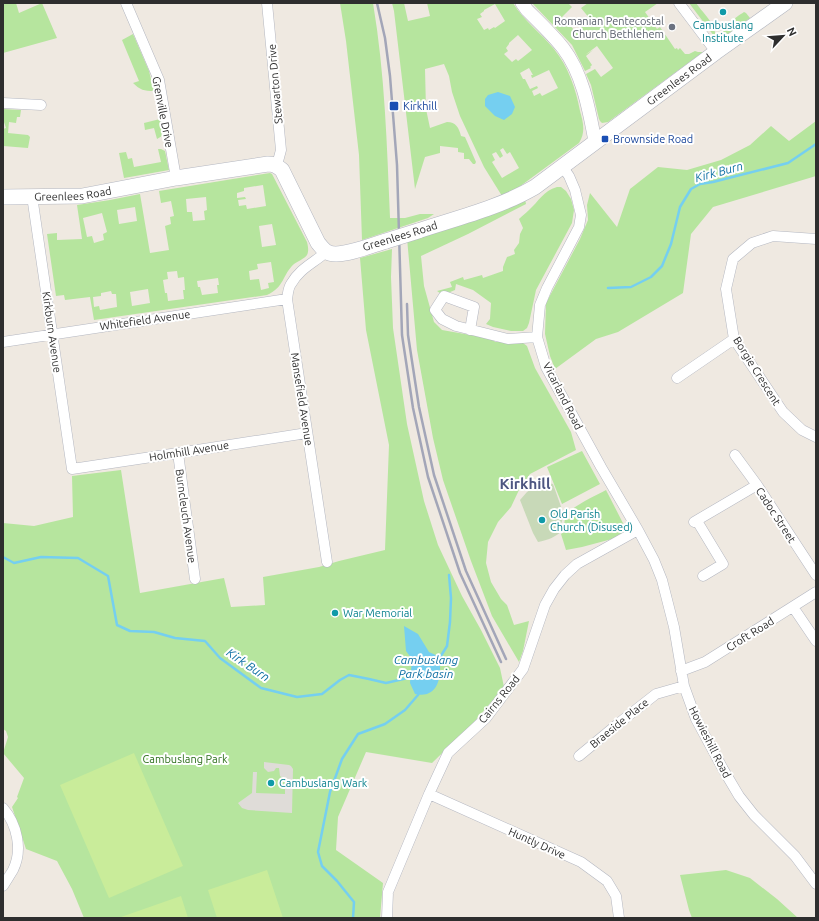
<svg xmlns="http://www.w3.org/2000/svg" width="819" height="921" viewBox="0 0 819 921" font-family="Ubuntu,sans-serif">
  <style>
    .green { fill: #b6e59e; fill-rule: evenodd }
    .cemetery { fill: #c8d9b8 }
    .pitch { fill: #c9ec9a }
    .plaza { fill: #dfdcd8 }
    .water { fill: #75cff0 }
    .lines { fill: none; stroke-linecap: round; stroke-linejoin: round }
    .stream { stroke: #75cff0; stroke-width: 2.5 }
    .minor-casing { stroke: #b4b7c1; stroke-width: 11 }
    .tertiary-casing { stroke: #b4b7c1; stroke-width: 14 }
    .secondary-casing { stroke: #b4b7c1; stroke-width: 16 }
    .minor { stroke: #fff; stroke-width: 10 }
    .tertiary { stroke: #fff; stroke-width: 13 }
    .secondary { stroke: #fff; stroke-width: 15 }
    .rail { stroke: #a3a6b8; stroke-width: 2.5 }
    .secondary-bridge-casing { stroke: #b4b7c1; stroke-width: 16; stroke-linecap: butt }
    .secondary-bridge { stroke: #fff; stroke-width: 15 }
    .culture-dot { fill: #0f9aa8; stroke: #fff; stroke-width: 1.5 }
    .worship-dot { fill: #6b7280; stroke: #fff; stroke-width: 1.5 }
    .transit-dot { fill: #1a4fb4; stroke: #fff; stroke-width: 1.5 }
    .labels { text-anchor: middle; stroke-width: 4; stroke-linejoin: round; paint-order: stroke }
    .worship-label { font-size: 11px; fill: #5b616d; stroke: #fff; text-anchor: end }
    .culture-label { font-size: 11px; fill: #0d838f; stroke: #fff; text-anchor: start }
    .street-label { font-size: 11px; fill: #2e2e2e; stroke: #fff }
    .transit-label { font-size: 11px; fill: #164399; stroke: #fff; text-anchor: start }
    .park-label { font-size: 11px; fill: #2c6e1b; stroke: #fff }
    .water-label { font-size: 12px; font-style: italic; fill: #0d6fa3; stroke: #fff }
    .district-label { font-size: 15px; font-weight: bold; fill: #4d5680; stroke: #fff }
  </style>
  <rect width="100%" height="100%" fill="#efe9e1"/>
  <path class="green" d="M3,3H16L19,13L42,3L57,38L3,53Z
    M340,3H373C385,74 387,146 390,218H405L420,214H434L428,218L362,240L359,155L346,41Z
    M392,3H404L408,21L430,16L427,3H513C524,21 541,33 554,49C568,66 576,89 580,111C583,122 586,132 579,143L519,187L502,196L484,167L460,116L452,92L449,76L444,64L425,69L426,109L430,128L447,122C456,122 459,128 461,136L465,137L476,162L475,164H473L469,159H464V153L458,152V148L440,146V153L425,157L415,189L394,11ZM495,4L505,21L495,28L494,27L489,30L488,28L484,30L477,19L482,17L480,14L484,11V10ZM518,35L532,50L522,58L518,61L516,59L512,62L504,54L508,51L506,48L509,44V43ZM529,68L533,75H531L532,78L549,70L558,88L542,96L540,93L534,96L532,91L538,88L537,86L530,89L525,79H523L520,73ZM503,148L507,154L510,152L519,168L502,178L492,162L495,160L492,154L496,152L500,158L503,156L500,150Z
    M532,3H570L569,4L572,7L562,17L576,32L590,19L581,8L588,3H658L645,12L657,29L660,27L675,49L677,48L678,50L680,48L685,54H689L695,51L698,52H703L608,122L602,123L600,121L599,119L591,85L586,74L595,69L601,77L613,68L597,46L585,55L593,50L586,56L592,65L590,67L591,68L585,71L572,45Z
    M689,3H696C702,12 717,25 715,36H714Z
    M744,12L746,13L750,18L722,38C722,26 735,18 744,12Z
    M133,34L149,71L154,91C144,91 140,90 133,83L139,81L122,40Z
    M3,109L21,110L20,117H17L16,123L9,122L8,133L28,135L30,137L28,148L3,146V129L6,128L3,119Z
    M160,119L163,134L162,136L157,139L154,128L145,130L144,123Z
    M816,121V176L713,207L691,234L683,293L618,332L596,339L555,369L550,356L545,334L546,303L580,239L588,220L587,205L590,193L617,227L630,189L658,167L687,170L721,160L750,145L771,126L789,141Z
    M158,149H161L165,151L169,170L124,178L119,153L126,152L128,159L132,158L134,167L161,162Z
    M270,173L272,174L307,242C308,246 309,251 307,255C304,259 298,261 294,264C282,275 285,287 267,295L94,320L90,297L65,300L64,295L56,296L47,234L57,233V240L82,239L77,205L110,200L140,194L150,253L169,250L165,226L171,224L170,217L174,216L171,201L161,203L159,191ZM263,185L266,206L247,209L246,205L239,206L238,200L246,199L245,197L237,198V193L244,191V188ZM206,197L207,210L204,211L205,220L193,221L192,212H187L186,199ZM135,207L137,221L119,224L117,210ZM102,213L107,232L103,234L104,240L94,243L92,236L87,237L83,218ZM272,224L276,245L262,247L259,226ZM271,262L274,282L268,283L269,288L261,290L259,279L250,280L249,271L258,269L257,264ZM177,271L178,278L184,277L185,290H183L184,299L168,301L167,293H165L163,280L168,279L167,272ZM218,278L219,285H217L218,293L202,295L200,287H198L197,281ZM148,289L150,303L132,306L130,292ZM111,291L112,294H116L117,307L100,310L99,306L94,307L93,297L101,296V293Z
    M557,187H561L566,191L571,199L574,210L572,223L536,290L529,323L527,328L523,331H511L493,327L486,324L490,319L491,303L473,290L456,284L455,290L443,295L437,291L452,287L450,282L463,277L464,280L482,275L483,278L503,271V267L507,257L515,254L514,250L519,243L520,234L523,228L519,219C522,216 526,213 529,210C539,201 543,191 557,187Z
    M525,199L526,204L468,234L421,256L424,286L434,322L442,330L493,339L495,342H512L523,343L527,346L535,368L571,432L576,450L530,474L519,490L511,507L498,522L488,542L486,563L491,582L501,599L507,605L514,625L529,621L523,651L519,662L492,616L471,561L443,480L433,438L417,350L407,238Z
    M392,249L391,277L393,328L407,424L424,501L438,545L462,596L481,630L500,668L504,687L475,721L432,763L366,752L338,817L336,850L383,883L380,918H84L72,889L57,861L26,849L12,807L18,798L17,797L24,778L3,753L8,737L6,731L3,729V523L34,526L73,517L72,476L121,470L140,593L224,578L231,607L265,605L263,577L319,567L339,561L385,550L389,445L366,330L360,258Z
    M582,451L600,484L562,504L547,467Z
    M606,490L627,531L612,539L582,547L566,550L561,534L565,531C564,527 564,520 566,516C570,507 597,495 606,490Z
    M726,870L750,878L777,899L798,918H692L689,910L680,875Z"/>
  <path class="cemetery" d="M542,482L553,484L564,515L561,524L563,530C556,537 548,540 538,542L533,533L520,500L527,492Z"/>
  <path class="pitch" d="M134,753L183,866L109,898L60,785Z
    M267,870L283,918H217L208,890Z
    M181,896L188,918H122L121,917Z"/>
  <path class="plaza" d="M264,762L289,765L291,766L293,769L292,813L248,810L242,808L238,803L252,793L253,772H257L256,793L285,794V780L280,776L279,768H276L274,771L268,772L264,768Z"/>
  <path class="water" d="M498,92L510,96L515,107L512,114L504,120L495,116L485,106V99L488,95Z
    M404,626L418,634L429,652L440,657C440,670 442,688 427,694C423,695 419,695 415,694L410,683L412,659L406,651Z"/>
  <g class="lines">
    <path class="stream" d="M608,288L631,287L651,277L662,266L671,244L680,207L691,189L700,184L713,182L788,163L816,144
      M3,557L14,563L41,557L78,558L108,576L117,625L130,631L154,632L175,638L205,641L220,658L261,688L297,697L322,694L340,680L349,675L369,679L386,683L412,677
      M439,659L447,646L450,622L451,598L449,575
      M353,918L354,902L337,881L322,866L318,852L330,792L342,759L358,734L385,724L405,710L418,695L419,692"/>
    <defs>
      <path id="minor" d="M126,3L159,80L176,178
        M267,3L281,150L277,165
        M679,3L716,52
        M3,103L41,105
        M562,166L569,176L575,190L581,215L579,227L547,288L540,305L537,337L546,367L601,467L638,530L654,560L662,580L674,627L684,686L696,719L723,769L739,796L754,815L795,856L816,884
        M32,196L72,469L178,453L307,433
        M816,239L773,236L752,243L733,259L726,289L734,339L783,412L802,430L816,437
        M326,252C314,263 300,268 291,284C288,288 288,294 287,299L327,562
        M470,330L474,307L444,296L435,310L442,319L456,326L508,339L537,337
        M3,342L287,299
        M677,378L734,339
        M178,453L195,579
        M735,455L757,485L816,575
        M697,521L723,564L703,576
        M694,522L757,485
        M793,607L816,641
        M681,671L705,662L816,592
        M579,756L619,723L656,694L684,686
        M429,794L581,862L607,881L616,896L619,918
        M3,808C17,824 23,850 13,870C10,875 6,881 3,886
        M387,918L388,892L429,794L448,753L486,718L523,669L545,605L554,589L565,575L577,564L638,530"/>
      <path id="tertiary" d="M522,3L527,10C539,22 552,34 563,48C583,74 589,110 595,141"/>
      <g id="secondary">
        <path id="s1" d="M3,197L82,196L176,178L268,164C274,164 277,166 282,170L318,243C320,245 323,250 327,252C339,259 372,245 386,241"/>
        <path id="s2" d="M418,231C457,218 499,208 535,187L716,52L785,3"/>
      </g>
    </defs>
    <use href="#minor" class="minor-casing"/>
    <use href="#tertiary" class="tertiary-casing"/>
    <use href="#secondary" class="secondary-casing"/>
    <use href="#minor" class="minor"/>
    <use href="#tertiary" class="tertiary"/>
    <use href="#secondary" class="secondary"/>
    <path class="rail" d="M377,3L385,38L390,76L397,165L402,335L413,408L428,477L460,573L501,662
      M407,304L408,335L419,407L434,475L466,571L506,659"/>
    <defs>
      <path id="secondary-bridge" d="M386,241L418,231"/>
    </defs>
    <use href="#secondary-bridge" class="secondary-bridge-casing"/>
    <use href="#secondary-bridge" class="secondary-bridge"/>
  </g>
  <g class="culture-dot">
    <circle cx="723" cy="12" r="4"/>
    <circle cx="542" cy="520" r="4"/>
    <circle cx="335" cy="613" r="4"/>
    <circle cx="271" cy="783" r="4"/>
  </g>
  <circle class="worship-dot" cx="672" cy="27" r="4"/>
  <g class="transit-dot">
    <rect x="389" y="101" width="10" height="10" rx="2"/>
    <rect x="601" y="135" width="8" height="8" rx="2"/>
  </g>
  <g class="labels">
    <g class="worship-label">
      <text x="664" y="25">Romanian Pentecostal<tspan x="664" dy="13">Church Bethlehem</tspan></text>
    </g>
    <g class="culture-label">
      <text x="723" y="29" text-anchor="middle">Cambuslang<tspan x="723" dy="13">Institute</tspan></text>
      <text x="550" y="518">Old Parish<tspan x="550" dy="13">Church (Disused)</tspan></text>
      <text x="343" y="617">War Memorial</text>
      <text x="279" y="787">Cambuslang Wark</text>
    </g>
    <g class="street-label">
      <text dy="4" stroke="none"><textPath href="#s2" startOffset="305">Greenlees Road</textPath></text>
      <text transform="translate(275 84) rotate(-95)" y="4">Stewarton Drive</text>
      <text transform="translate(163 112) rotate(79)" y="4">Grenville Drive</text>
      <text dy="4" stroke="none"><textPath href="#s1" startOffset="70">Greenlees Road</textPath></text>
      <text transform="translate(400 236) rotate(-17)" y="4">Greenlees Road</text>
      <text transform="translate(145 320) rotate(-8)" y="4">Whitefield Avenue</text>
      <text transform="translate(52 332) rotate(82)" y="4">Kirkburn Avenue</text>
      <text transform="translate(757 371) rotate(58)" y="4">Borgie Crescent</text>
      <text transform="translate(563 396) rotate(63)" y="4">Vicarland Road</text>
      <text transform="translate(302 399) rotate(81)" y="4">Mansefield Avenue</text>
      <text transform="translate(189 451) rotate(-9)" y="4">Holmhill Avenue</text>
      <text transform="translate(776 515) rotate(57)" y="4">Cadoc Street</text>
      <text transform="translate(186 516) rotate(82)" y="4">Burncleuch Avenue</text>
      <text transform="translate(750 634) rotate(-32)" y="4">Croft Road</text>
      <text transform="translate(499 699) rotate(-51)" y="4">Cairns Road</text>
      <text transform="translate(619 723) rotate(-39)" y="4">Braeside Place</text>
      <text transform="translate(710 742) rotate(63)" y="4">Howieshill Road</text>
      <text transform="translate(537 843) rotate(24)" y="4">Huntly Drive</text>
    </g>
    <g class="transit-label">
      <text x="403" y="110">Kirkhill</text>
      <text x="613" y="143">Brownside Road</text>
    </g>
    <g class="park-label">
      <text x="185" y="763">Cambuslang Park</text>
    </g>
    <g class="water-label">
      <text transform="translate(719 172) rotate(-15)" y="4">Kirk Burn</text>
      <text x="426" y="664">Cambuslang<tspan x="426" dy="14">Park basin</tspan></text>
      <text transform="translate(248 665) rotate(34)" y="4">Kirk Burn</text>
    </g>
    <g class="district-label">
      <text x="525" y="489">Kirkhill</text>
    </g>
  </g>
  <rect width="819" height="921" fill="none" stroke="#2e2e2e" stroke-width="8"/>
  <g transform="translate(783 36) rotate(64)" stroke="#ffffff" stroke-width="3" paint-order="stroke">
  <path d="M0-3L7 15L0 10L-7 15Z" fill="#2e2e2e"/>
  <text y="-6" font-size="11" font-weight="bold" text-anchor="middle" fill="#2e2e2e">N</text>
  </g>
</svg>
